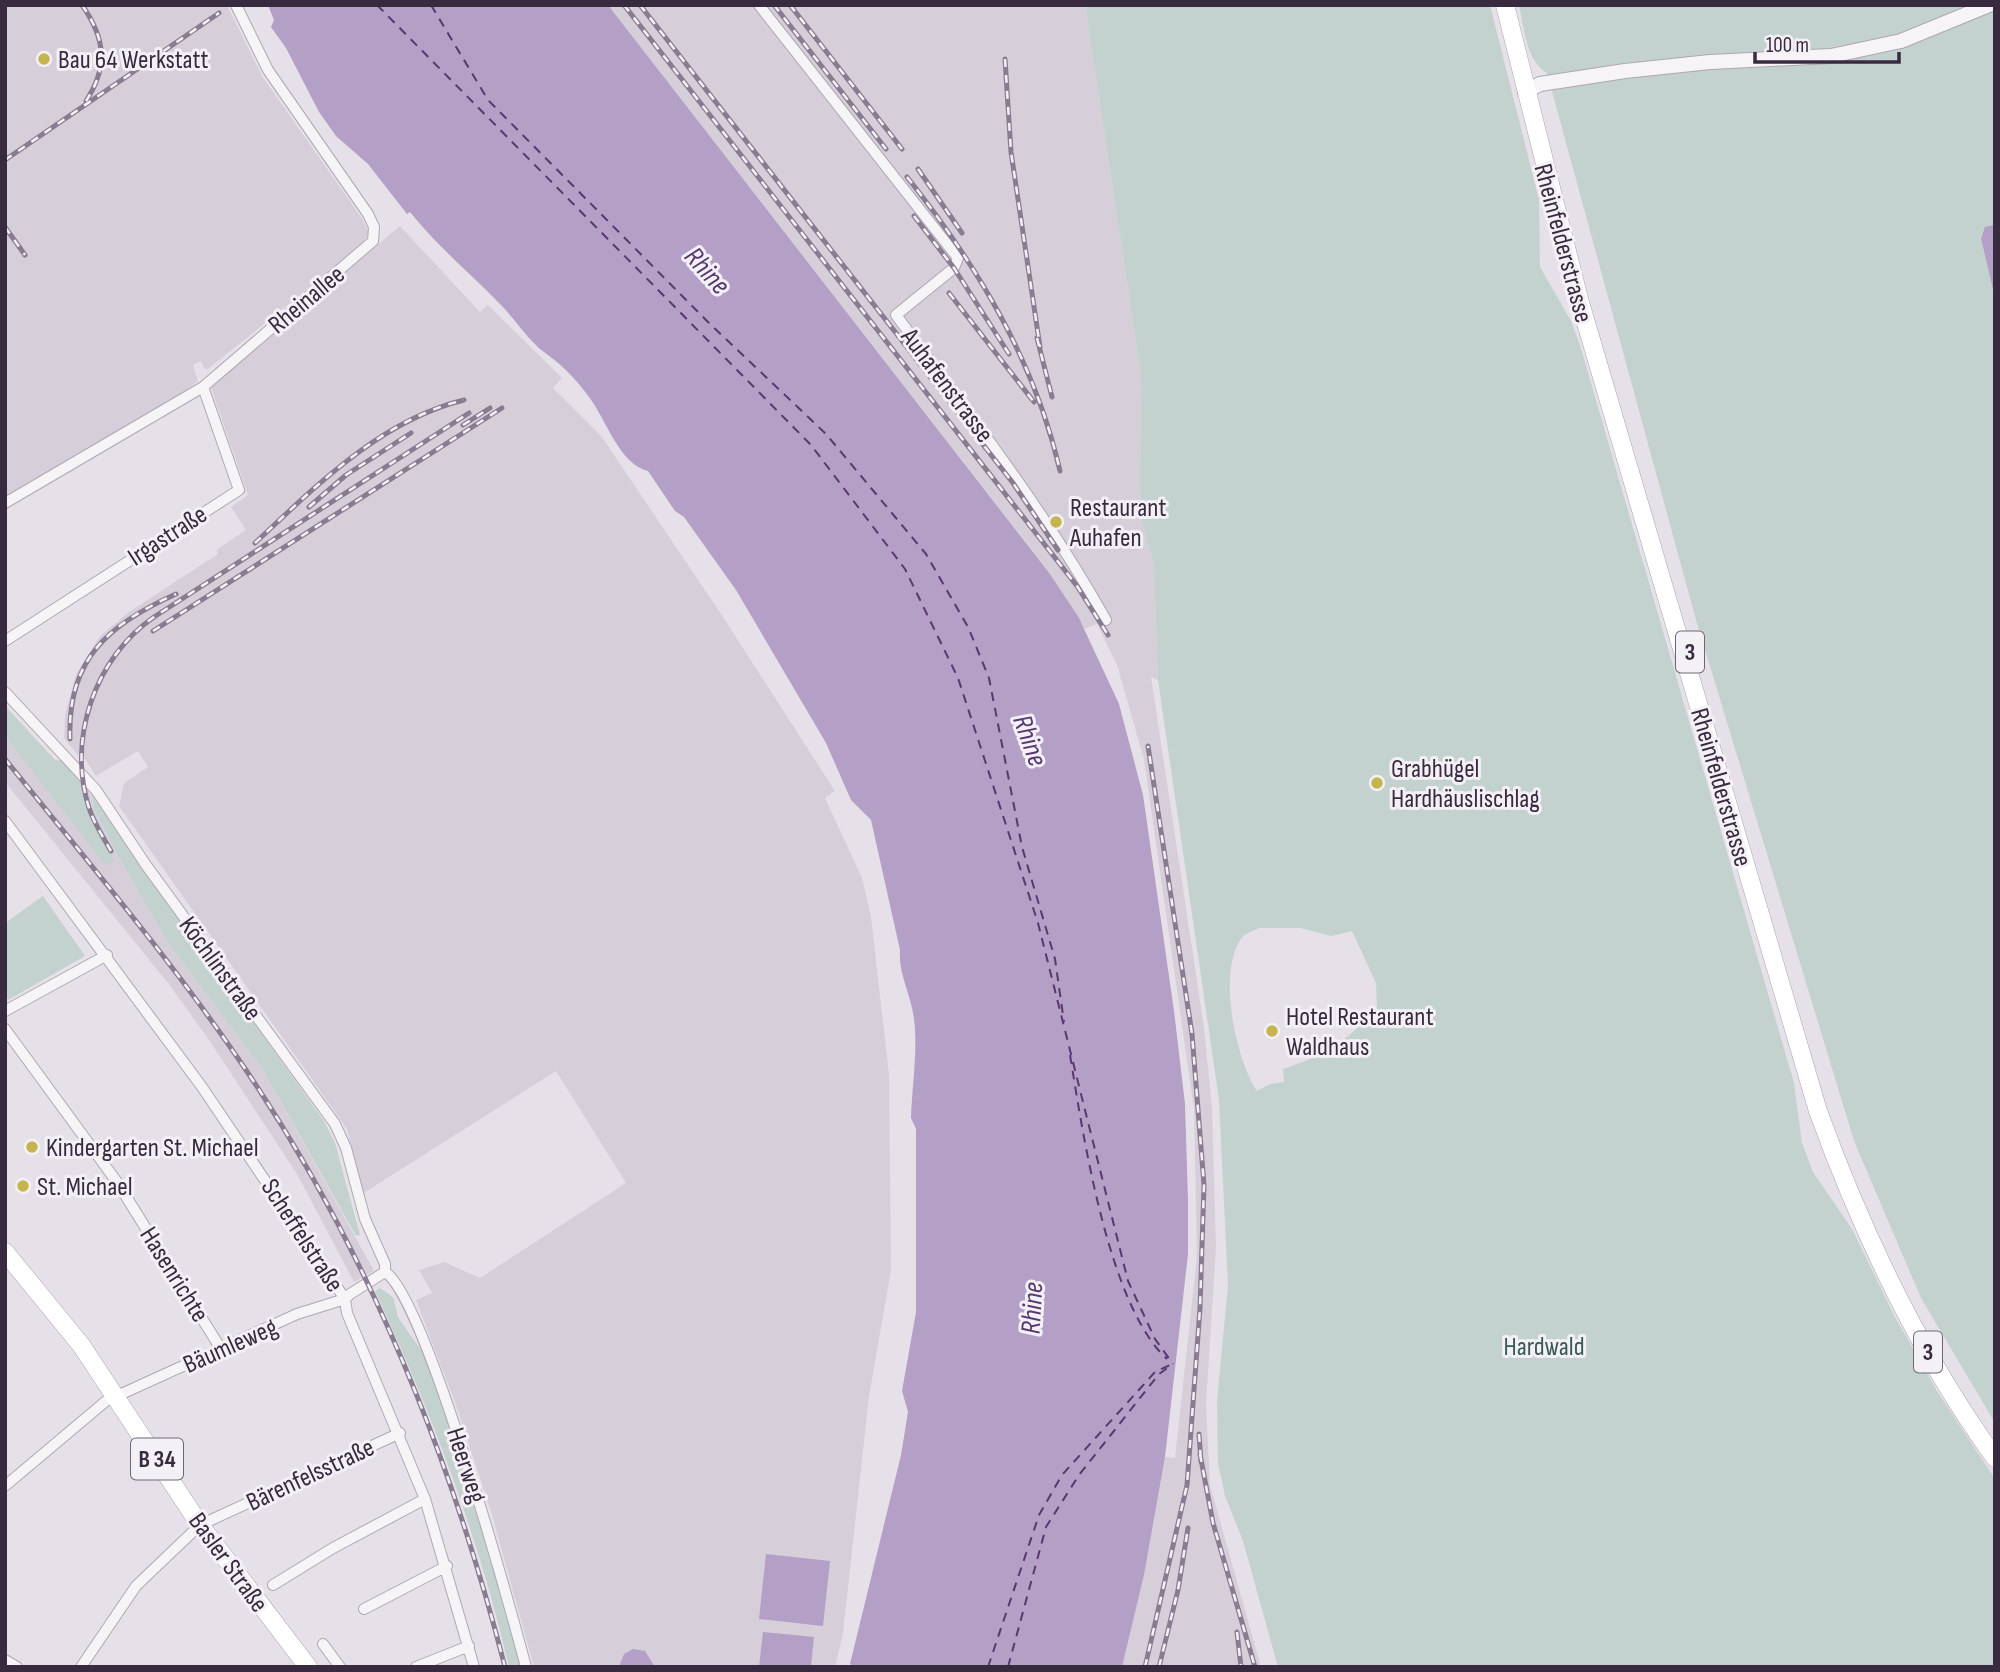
<svg xmlns="http://www.w3.org/2000/svg" width="2000" height="1672" viewBox="0 0 2000 1672" font-family="'Sofia Sans Condensed',sans-serif">
  <style>
    .built { fill: #d6cfda }
    .green { fill: #c3d2ce; fill-rule: evenodd }
    .water { fill: #b49fc6 }
    .lines { fill: none; stroke-linecap: round; stroke-linejoin: round }
    .ferry { stroke: #583870; stroke-width: 2; stroke-dasharray: 9 7; stroke-linecap: butt }
    .minor-casing { stroke: #aea7b3; stroke-width: 12 }
    .tertiary-casing { stroke: #aea7b3; stroke-width: 16 }
    .primary-casing { stroke: #ada1b4; stroke-width: 19 }
    .minor { stroke: #f6f4f7; stroke-width: 10 }
    .tertiary { stroke: #f6f4f7; stroke-width: 14 }
    .primary { stroke: #fff; stroke-width: 18 }
    .rail-casing { stroke: #897c91; stroke-width: 5 }
    .rail { stroke: #f4f1f6; stroke-width: 2.5; stroke-dasharray: 8; stroke-linecap: butt }
    .poi-dot { fill: #c5b54f; stroke: #f4f1f6; stroke-width: 2.5 }
    .labels { text-anchor: middle; stroke-width: 6; stroke-linejoin: round; paint-order: stroke }
    .shield { fill: #f4f1f6; stroke: #706676; stroke-width: 2 }
    .shield-label { font-size: 24px; font-weight: bold; fill: #382b3f }
    .poi-label { font-size: 26px; fill: #382b3f; stroke: #f4f1f6; text-anchor: start }
    .street-label { font-size: 26px; fill: #382b3f; stroke: #f4f1f6 }
    .park-label { font-size: 26px; fill: #395a54; stroke: #f4f1f6 }
    .water-label { font-size: 28px; font-style: italic; fill: #583870; stroke: #f4f1f6 }
  </style>
  <rect width="100%" height="100%" fill="#e6e1e9"/>
  <path class="built" d="M5,5H227L262,76L363,220L369,233L361,246L208,369L204,368L201,361L193,365L198,381L184,392L5,496Z
    M608,5H1085L1141,376L1140,489L1142,522L1154,567L1158,680L1151,677L1204,1027L1212,1107L1216,1247L1206,1404L1210,1485L1261,1667H1122L1144,1575L1165,1457L1175,1458L1197,1256L1194,1109L1144,760L1117,665L1097,624L1085,629L1050,574L1014,527Z
    M400,226L480,312L488,305L562,378L553,388L602,437L725,620L835,791L825,798L862,878L871,917L889,1074L891,1271L869,1396L843,1633L835,1667H534L492,1515L456,1405L416,1300L432,1293L419,1270L444,1262L480,1278L626,1183L556,1071L362,1194L347,1129L119,806L124,783L148,767L138,751L96,776L83,756L78,755L64,738L65,715L76,674L100,636L129,612L218,554L216,550L246,530L231,507L248,495L210,385Z
    M5,706L55,760L62,761L90,791L94,809L114,849L168,943L263,1070L374,1271L354,1282L297,1174L207,1037L168,983L5,782Z"/>
  <path class="green" d="M1085,5H1490L1539,200L1540,267L1571,321L1580,345L1794,1083L1802,1143L1813,1172L1852,1229L1895,1317L1937,1391L1995,1479V1667H1278L1243,1541L1225,1496L1218,1463L1217,1401L1228,1285L1219,1100L1158,680L1154,567L1142,522L1140,489L1141,376ZM1259,928H1300L1331,936L1352,931L1376,983L1377,1009C1346,1041 1326,1055 1283,1069L1284,1082L1270,1084L1257,1091C1236,1060 1217,973 1241,939C1244,934 1253,931 1259,928Z
    M1519,5H1995V225L1981,239L1995,298V1423L1921,1298L1854,1141L1696,620L1547,73C1526,61 1524,27 1519,5Z
    M5,706L55,760L62,761L82,782L83,797L114,861L106,866L5,736Z
    M91,791L204,954L206,964L220,976L324,1121L335,1143L360,1235L356,1236L263,1070L168,943L114,849L94,809Z
    M43,896L85,956L8,1000L5,992V923Z
    M380,1288L393,1297L398,1317L423,1353L437,1391L490,1544L523,1667H509C479,1537 431,1411 375,1291Z"/>
  <path class="water" d="M268,5H608L1050,574L1079,618L1119,704L1143,795L1174,1011L1185,1104L1188,1201V1254L1165,1457L1144,1575L1122,1667H854L850,1664L901,1455L908,1412L902,1391L916,1312V1129L911,1118C912,1086 918,1050 914,1019C911,994 898,974 900,950L871,820L851,800L826,743L736,590L684,517L675,511L648,471C619,464 606,419 589,397C576,379 561,364 544,352C527,339 515,319 500,304C470,273 437,246 410,212L407,214L368,164L336,136L319,112L286,48L271,27L274,20Z
    M1995,225V298L1981,239L1985,227Z
    M766,1554L830,1561L823,1626L759,1619Z
    M763,1632L814,1637L811,1667H759Z
    M633,1649L645,1651L655,1667H619L624,1654Z"/>
  <g class="lines">
    <path class="ferry" d="M377,5L811,445L905,569L958,678L1038,923L1128,1281L1155,1339L1173,1364
      M431,5L488,100L708,322L826,434L926,554L968,627L989,678L1022,847L1055,959L1064,1022
      M1070,1055C1083,1134 1108,1305 1167,1359
      M988,1667L1039,1515L1062,1475L1155,1372L1172,1364
      M1008,1667L1046,1527L1079,1475L1159,1374L1169,1367"/>
    <defs>
      <path id="minor" d="M759,5L958,258L954,268L896,315C970,415 1045,511 1106,620
        M5,503L203,387L373,241L374,227L368,214L268,70L236,5
        M5,641L239,490L203,387
        M5,692L96,790L146,865L335,1124L346,1148L365,1219L385,1264V1272
        M5,821L202,1087L345,1299L347,1313L425,1499L474,1667
        M5,1011L107,955
        M5,1029L117,1182L221,1349
        M385,1272C425,1296 510,1607 526,1667
        M5,1486L106,1401L297,1314L345,1299L350,1294L385,1272
        M273,1585L333,1548L425,1499
        M364,1609L447,1566
        M323,1644L340,1667
        M5,1660L17,1667
        M81,1667L136,1586L200,1525L400,1433
        M416,1667L469,1646"/>
      <path id="tertiary" d="M1525,92L1540,84L1625,71L1710,62L1831,56L1901,41L1989,5"/>
      <path id="primary" d="M1505,5L1579,299L1818,1111C1862,1232 1919,1353 1995,1458
        M5,1252L81,1345L200,1525L308,1667"/>
    </defs>
    <use href="#minor" class="minor-casing"/>
    <use href="#tertiary" class="tertiary-casing"/>
    <use href="#primary" class="primary-casing"/>
    <use href="#minor" class="minor"/>
    <use href="#tertiary" class="tertiary"/>
    <use href="#primary" class="primary"/>
    <defs>
      <path id="rail" d="M82,5C105,38 109,66 86,101
        M624,5L1077,586L1108,635
        M640,5L1013,483L1058,550
        M774,5L886,149
        M790,5L902,149
        M1005,59L1011,152L1040,347
        M5,160L219,13
        M918,169L962,233
        M907,177C977,265 1035,361 1060,471
        M914,216L954,268L1009,354
        M5,227L25,255
        M949,293L1034,402
        M1037,338L1052,397
        M463,425L490,408
        M309,507L346,475L411,433
        M255,543C316,486 381,420 464,400
        M153,631L502,408
        M70,739C67,659 109,624 176,594
        M5,759C88,862 174,963 248,1073C369,1253 451,1457 505,1667
        M111,851C103,837 94,823 89,808C67,738 95,658 154,617L469,413
        M1199,1434L1201,1462
        M1200,1454L1213,1523L1255,1667
        M1237,1632L1241,1667
        M1145,1667L1187,1485L1200,1308L1204,1185L1192,1034L1148,746
        M1159,1667L1178,1590L1188,1528"/>
    </defs>
    <use href="#rail" class="rail-casing"/>
    <use href="#rail" class="rail"/>
  </g>
  <g class="poi-dot">
    <circle cx="44" cy="59" r="7"/>
    <circle cx="1056" cy="522" r="7"/>
    <circle cx="1377" cy="783" r="7"/>
    <circle cx="1272" cy="1031" r="7"/>
    <circle cx="32" cy="1147" r="7"/>
    <circle cx="23" cy="1186" r="7"/>
  </g>
  <g class="labels">
    <g class="shield">
      <rect x="1676" y="631.5" width="28" height="41" rx="5"/>
      <rect x="1914" y="1331.5" width="28" height="41" rx="5"/>
      <rect x="131" y="1438.5" width="52" height="41" rx="5"/>
    </g>
    <g class="shield-label">
      <text x="1690" y="660">3</text>
      <text x="1928" y="1360">3</text>
      <text x="157" y="1467">B 34</text>
    </g>
    <g class="poi-label">
      <text x="58" y="68">Bau 64 Werkstatt</text>
      <text x="1070" y="516">Restaurant<tspan x="1070" dy="30">Auhafen</tspan></text>
      <text x="1391" y="777">Grabhügel<tspan x="1391" dy="30">Hardhäuslischlag</tspan></text>
      <text x="1286" y="1025">Hotel Restaurant<tspan x="1286" dy="30">Waldhaus</tspan></text>
      <text x="46" y="1156">Kindergarten St. Michael</text>
      <text x="37" y="1195">St. Michael</text>
    </g>
    <g class="street-label">
      <text transform="translate(1564 243) rotate(75)" y="9">Rheinfelderstrasse</text>
      <text transform="translate(306 299) rotate(-40)" y="9">Rheinallee</text>
      <text transform="translate(948 385) rotate(53)" y="9">Auhafenstrasse</text>
      <text transform="translate(167 535) rotate(-33)" y="9">Irgastraße</text>
      <text transform="translate(1722 787) rotate(74)" y="9">Rheinfelderstrasse</text>
      <text transform="translate(221 968) rotate(54)" y="9">Köchlinstraße</text>
      <text transform="translate(303 1235) rotate(57)" y="9">Scheffelstraße</text>
      <text transform="translate(175 1274) rotate(58)" y="9">Hasenrichte</text>
      <text transform="translate(230 1345) rotate(-24)" y="9">Bäumleweg</text>
      <text transform="translate(467 1465) rotate(72)" y="9">Heerweg</text>
      <text transform="translate(310 1474) rotate(-25)" y="9">Bärenfelsstraße</text>
      <text transform="translate(229 1562) rotate(54)" y="9">Basler Straße</text>
    </g>
    <g class="park-label">
      <text x="1544" y="1355">Hardwald</text>
    </g>
    <g class="water-label">
      <text transform="translate(708 270) rotate(48)" y="10">Rhine</text>
      <text transform="translate(1031 740) rotate(70)" y="10">Rhine</text>
      <text transform="translate(1031 1308) rotate(-87)" y="10">Rhine</text>
    </g>
  </g>
  <rect width="2000" height="1672" fill="none" stroke="#382b3f" stroke-width="14"/>
  <path d="M1755 52v10h144v-10" fill="none" stroke="#382b3f" stroke-width="3.5"/>
  <text x="1766" y="52" font-size="21" fill="#382b3f" stroke="#f4f1f6" stroke-width="5" paint-order="stroke">100 m</text>
</svg>
